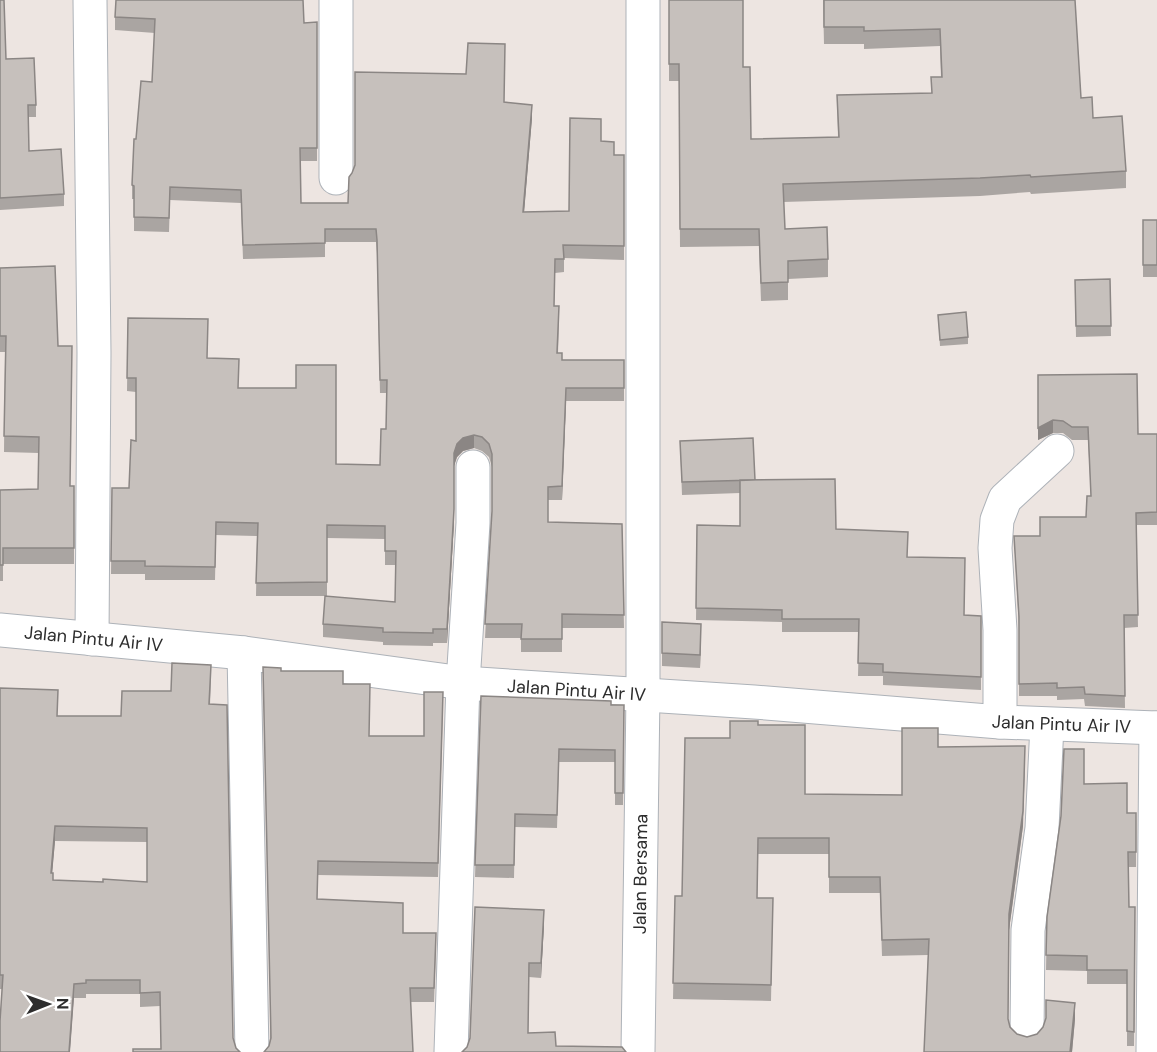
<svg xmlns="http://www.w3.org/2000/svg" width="1157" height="1052" viewBox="0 0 1157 1052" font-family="'DM Sans',sans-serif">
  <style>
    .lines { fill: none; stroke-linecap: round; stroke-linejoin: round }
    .street-casing { stroke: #adb2b8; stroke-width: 35 }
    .secondary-casing { stroke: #adb2b8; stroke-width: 35 }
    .street { stroke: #fff; stroke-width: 33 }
    .secondary { stroke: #fff; stroke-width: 33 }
    .wall { fill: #aaa5a2; fill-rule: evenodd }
    .shaded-wall { fill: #8b8684 }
    .building { fill: #c6c0bc; stroke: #8b8684; stroke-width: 1.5; fill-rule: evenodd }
    .labels { text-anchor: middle; stroke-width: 5; stroke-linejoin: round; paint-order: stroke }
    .street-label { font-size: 18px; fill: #2d2d2d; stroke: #fff }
  </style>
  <rect width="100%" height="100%" fill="#ede5e1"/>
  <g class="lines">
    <defs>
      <g id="street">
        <path d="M90,0L94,353L92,639"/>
        <path d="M336,0V178"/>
        <path d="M244,653L252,1052"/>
        <path d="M1000,722V630L995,548L997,520L1005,499L1057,451"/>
        <path d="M1027,1034L1028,930L1042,828L1047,725"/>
        <path d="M451,1052L463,683L473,523V467"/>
        <path id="s1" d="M638,1052L643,694V0"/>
        <path d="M1153,1052L1156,728"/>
      </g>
      <g id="secondary">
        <path id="s2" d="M0,630L244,653L463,683L754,702L1000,722L1157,728"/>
      </g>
    </defs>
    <use href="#street" class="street-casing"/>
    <use href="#secondary" class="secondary-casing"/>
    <use href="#street" class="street"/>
    <use href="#secondary" class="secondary"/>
  </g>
  <path class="wall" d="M0,0L6,59L36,105V117H29V151L64,194V206L0,210Z
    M669,0L743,67L751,139L838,137L837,95L931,93L941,77L940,46L864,49V44H824L823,0H1075L1081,98L1126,171V188L1031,194L1030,192L980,196L783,202L785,229L828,259V277L788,279V300L761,301L759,246L680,247L679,81H669Z
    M115,17L304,23L317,22V161H300L301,203H348L504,102L532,118L524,212L569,211L601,141L614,155H624V260L564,258V272L555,273L554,306L559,320L558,353L562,360H624V401H566L562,500H548V522L622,524L624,628H562V652H521V638H485L492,511V467L489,457L482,451L474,448L463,451L457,457L454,466V522L447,643H433V646L383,645V642L323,637V624L395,602L396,565H385V539L327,538V596H256L257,536L216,535L215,580H145V574H111L112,488H129L136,441V392L127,391L128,318L207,358L238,388L336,464L380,465L386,429V393H380L377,253L376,242H325V257L243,259L241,203L170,200L169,232L134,231V199H132V185L136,139L152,82L155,33L115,30Z
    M1143,220H1157V277H1143Z
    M0,268L58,346L70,486H74V564H3V581H0V490L38,489L39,453L4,452L5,352H0Z
    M1110,279L1111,336L1076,337L1075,280Z
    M938,315L968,337V344L940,346Z
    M1038,375L1138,434H1157V525H1136L1138,627L1124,628L1125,708L1085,706L1084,699L1057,700V696H1019V629L1014,536H1040L1086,517L1091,496L1088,440H1072L1063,433H1053L1038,440Z
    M680,441L755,480L836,529L907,557L964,615L981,616V690L883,685V676H858L859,632H782V622L696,620L697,525L740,526V493L682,495Z
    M662,622L701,637L700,668L662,666Z
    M281,671L343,684L369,736H424L443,706L438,877L318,875L317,899L436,947L434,1002H411L269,1046L270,1039Z
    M211,679L210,705L161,1049L160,1006L140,1007V994H86V998H74L0,989V688L57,716H121L171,691ZM55,841L147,842V882H103L53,880L52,873Z
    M481,696L624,705L623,805H615V762H559L557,828L515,827L514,878L475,877Z
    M758,725L805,794L902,795L938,747L1023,826L1009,930L1008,1019L1010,1027L1017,1034L1027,1037L1037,1034L1075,1019L1072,1052H924L928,955L882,956L880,893H829V854H758L757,898H773L771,1001L673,999L675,896H682L730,738Z
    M1084,784L1127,813H1136V867H1128L1129,907H1135L1134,1046H1127V984H1087V971L1046,970L1047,917Z
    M544,925L541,978L529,977L467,1047Z"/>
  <path class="shaded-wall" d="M532,105V118L523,225V212Z
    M566,388V401L562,500V486Z
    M1053,420V433L1038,440V428Z
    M474,435V448L463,451L457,457L454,466V453L457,444L463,438Z
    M454,509V522L447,643V629Z
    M701,624V637L700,668V655Z
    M1025,762L1023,826L1009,930V914Z
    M55,826V841L51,887V873Z
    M544,910V925L541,978V963Z
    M74,984V998L70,1052H69Z
    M1075,1003V1019L1072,1052H1070Z"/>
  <path class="building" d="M0,0H4L6,59L34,58L36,105H28L29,151L61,149L64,194L0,198Z
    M116,0H303L304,23L317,22V148H300L301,203H348L349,177L352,173L355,165V72L466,74L468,43L505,44L504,102L532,105L523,212L569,211L570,118L601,119V141L614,142V155H624V246L563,245L564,259H555L554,306H559L557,353H562V360H624V388H566L562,486L548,487V522L622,524L624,615L562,614V639H521L522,624H485L492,511V454L489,444L482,437L474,435L463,438L457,444L454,453V509L447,629H433V633L383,632V628L323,624L325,596L395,602L396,551H385V526L327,525V582L256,583L258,523L216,522L215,567L145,566V561H111L112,488H129L131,440L136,441V378H127L128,318L208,319L207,358L239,359L238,388H296V365H336V464L380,465L381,429H386L387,380H380L377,240L376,229H325V243L243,245L241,190L170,187L169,218L134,217V186L132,185L134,139H136L141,81L152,82L155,19L115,17Z
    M669,0H743V67H750L751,139L839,137L837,95L932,93L931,77H942L940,29L864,31V27H824V0H1075L1081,98L1092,97L1093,118L1122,116L1126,171L1031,177L1030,175L980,178L783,184L785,229L827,227L828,259L788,261V282L761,283L759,229H680L679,64H669Z
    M1143,220H1157V265H1143Z
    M55,266L58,346H72L70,486H74V548H3V565H0V490L38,489L39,437L4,436L6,336H0V268Z
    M1110,279L1111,326H1076L1075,280Z
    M966,312L968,337L940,340L938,315Z
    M1137,374L1138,434H1157V512L1136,513L1138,615H1124L1125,696L1085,694L1084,687L1057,688V683L1019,684V617L1014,536H1040V517H1086L1087,496H1091L1088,427H1072L1063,421L1053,420L1038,428V375Z
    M753,438L755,480L682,482L680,441Z
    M835,479L836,529L908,532L907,557L965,558L964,615L981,616V677L883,672V664L858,663L859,619H782V610L696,608L697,525L740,526V480Z
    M662,622L701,624L700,655L662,653Z
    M172,663L211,665L209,704L227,705L233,1038L236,1048L240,1052H133V1049H161L160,992L140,993V980H86V983L74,984L69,1052H0V1021L3,975H0V688L58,690L57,716H121L122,691H171ZM55,826L147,828V882L103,879V882L53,880V873H51Z
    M263,667L281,668V671H343V684H370L369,736H424V692H443L438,863L318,861L317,899L403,903V933H436L434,988H410L413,1052H264L269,1046L271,1038Z
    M481,696L611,701V705H624L623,793H615V750L559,749L557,815L515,814L514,865H475Z
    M730,721H758V725H805V794L902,795V728H938V747L1025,746L1023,811L1009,914L1008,1019L1010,1027L1017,1034L1027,1037L1037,1034L1043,1027L1046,1018V1000L1075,1003L1070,1052H924L929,939L882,940L880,877H829V838H758L757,898H773L771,985L673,983L675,896H682L685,738H730Z
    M1064,749H1084V784L1127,783V813H1136V852H1128L1129,907H1135L1134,1032L1127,1031V970H1087V956L1046,955L1047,917L1061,816Z
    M475,907L544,910L541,963H529L528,1033L555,1032L556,1046L622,1047L626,1052H462L467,1047L470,1038Z"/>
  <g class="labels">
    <g class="street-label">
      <text dy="6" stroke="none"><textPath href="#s2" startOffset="94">Jalan Pintu Air IV</textPath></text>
      <text dy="6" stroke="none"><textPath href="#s2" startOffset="580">Jalan Pintu Air IV</textPath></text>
      <text dy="6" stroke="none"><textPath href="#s2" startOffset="1066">Jalan Pintu Air IV</textPath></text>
      <text dy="6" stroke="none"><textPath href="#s1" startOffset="178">Jalan Bersama</textPath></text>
    </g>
  </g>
  <g transform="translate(48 1004) rotate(89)" stroke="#ffffff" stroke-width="4.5" paint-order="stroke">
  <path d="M0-4.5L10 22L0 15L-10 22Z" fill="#2d2d2d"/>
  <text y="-9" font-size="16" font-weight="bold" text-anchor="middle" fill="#2d2d2d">N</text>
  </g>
</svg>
